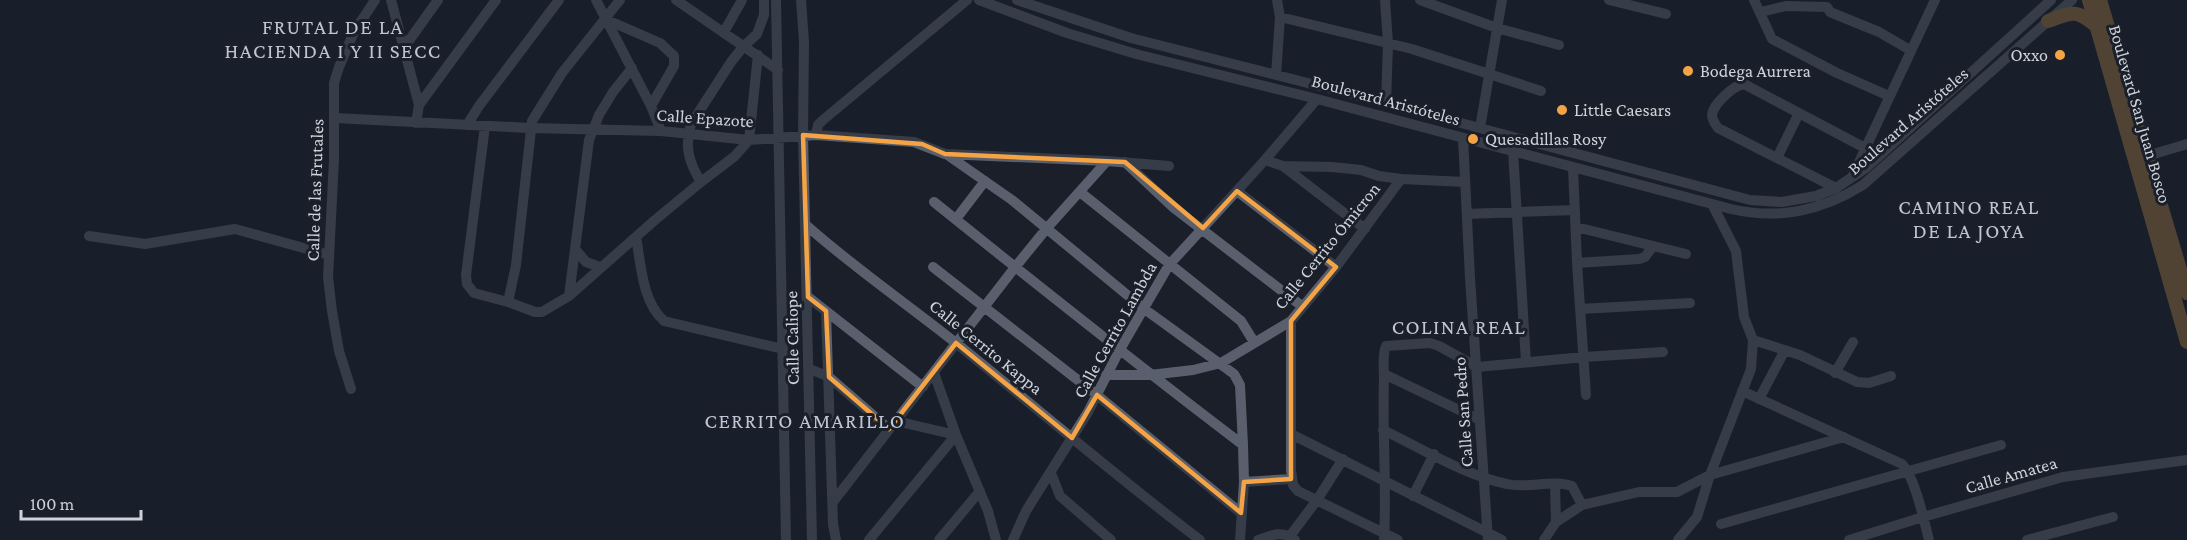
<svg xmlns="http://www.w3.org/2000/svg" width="2187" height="540" viewBox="0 0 2187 540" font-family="'Crimson Pro',serif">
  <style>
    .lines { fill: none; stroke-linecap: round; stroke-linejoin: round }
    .minor { stroke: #595f6d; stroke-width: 10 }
    .major { stroke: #946f42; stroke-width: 14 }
    .marked { fill: none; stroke: #f4a444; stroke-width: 4.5; stroke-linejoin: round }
    .poi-dot { fill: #f4a444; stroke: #1a1f2a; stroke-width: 2 }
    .labels { text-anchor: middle; stroke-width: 6; stroke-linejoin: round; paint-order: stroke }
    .poi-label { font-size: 18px; fill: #ced2da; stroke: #1a1f2a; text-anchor: start }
    .street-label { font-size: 18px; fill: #ced2da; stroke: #1a1f2a }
    .quarter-label { font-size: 21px; letter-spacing: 1.5px; fill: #bec6d6; stroke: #1a1f2a }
  </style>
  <rect width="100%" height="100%" fill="#1a1f2a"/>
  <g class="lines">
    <path class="minor" d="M391,0L419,105
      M596,0L651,106L661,131
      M676,0L778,70
      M776,0L786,540
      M801,0L804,42L803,135L812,540
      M979,0L1067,33L1136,54L1317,99L1731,209C1779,220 1821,211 1863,185L2072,0
      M1017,0L1131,38L1386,103L1750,200L1782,202L1816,196L1836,188L1866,168L2051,0
      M1385,0L1388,43L1386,103
      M1420,0L1497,28L1559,45
      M1609,0L1666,14
      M1754,0L1772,39L1837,73L1889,96
      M1761,12L1786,6L1827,7L1830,12L1879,32L1910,50
      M1280,17L1412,49L1541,91
      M605,19L660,43L674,56V66L651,106
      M724,32L742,0
      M403,49L438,0
      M1276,75L1280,17L1277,0
      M335,118L530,128L661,131L749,140L816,135L914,142L945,154L1107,161L1169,166
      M416,123L419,105L496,0
      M467,125L479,106L559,0
      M485,126L466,275L467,284L474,293L508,302L535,312H542L569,296L655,220L701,182L735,156L749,140L758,55
      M1480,128L1502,0
      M816,135L818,125L823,120L967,0
      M1463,138L1470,278L1488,540
      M1513,151L1526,362
      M946,154L1012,200L1143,308L1234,374L1240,385L1243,445L1244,482L1240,540
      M2147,156L2187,144
      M1777,158L1799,113
      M1265,160L1283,166L1332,167L1361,170L1379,176L1401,179L1465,182
      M1125,162L1174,208L1303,307
      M1283,166L1365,229
      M1573,167L1577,263L1586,395
      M1852,177L1935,0
      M701,182C689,163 684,146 691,124L731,62L744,46L757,34L764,15V0
      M1836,188L1718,128C1715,124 1712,120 1712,115C1713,104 1734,85 1744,84L1865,148L1882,153
      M1237,191L1336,267
      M1080,192L1241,321L1254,342
      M934,202C1036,284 1139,366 1243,445
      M1712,204L1736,251L1744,317L1753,340L1800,355L1857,382L1869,383L1891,376
      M1467,214L1574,210
      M956,219L985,181
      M806,225C853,267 906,303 956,343C1038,409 1117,477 1200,540
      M1576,227L1686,254
      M89,236L145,244L235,229L329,255
      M636,237C641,264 642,302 664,321L783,349
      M575,249L586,262L600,267
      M1577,263L1639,259L1645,257L1653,246
      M933,267L1097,395L1241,513
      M569,296L589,140L599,115L613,92L632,68
      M808,297L923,387
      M508,302L516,265L532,121L562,73L620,0
      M1580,309L1690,303
      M826,311L833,524L836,540
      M1291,321V470L1293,485L1298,491L1398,540
      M810,369L829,377L889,429
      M934,373L956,435L988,511L996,540
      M1835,373L1853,342
      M1384,374L1480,420
      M1106,375H1150L1193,370L1221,363L1291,321L1336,267L1401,179
      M351,389L339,351L332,311L328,277L334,160V83L339,67L354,32L375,0
      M1742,391L1902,464C1915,477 1924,521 1929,540
      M1759,399L1785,350
      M1383,430C1423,449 1464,475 1507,484C1528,489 1552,479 1572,486L1582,505
      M1291,434L1502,540
      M1051,473L1060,496L1111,540
      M1244,482L1291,479
      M1413,496L1434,454
      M833,502L1016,266L1047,228L1107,161
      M1556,522L1582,505L1639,492H1677L1710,475L1844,437
      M1721,524L2001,445
      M1290,536L1317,500L1343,459
      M869,540L956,435L896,421
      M939,540L980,491
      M1013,540L1026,511L1088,412L1119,351L1169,265L1265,160L1317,99
      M1258,540C1271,535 1283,530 1295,540
      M1384,540C1387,486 1382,432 1384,378C1384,367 1382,355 1386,346L1430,343L1439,346L1477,367L1584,357L1663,352
      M1544,540L1556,522L1555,484
      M1678,540L1697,517L1710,475L1751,369L1753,340
      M1849,540L1923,517L2063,477L2187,460
      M2027,540L2113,517"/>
    <path class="major" d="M2089,0L2187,342
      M2100,0L2187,293
      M2048,21C2071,13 2075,8 2095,25"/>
  </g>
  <path d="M0 0H2187V540H0ZM803,135L922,144L945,154L1125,162L1203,228L1237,191L1336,267L1291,321V479L1244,482L1241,513L1097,395L1072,438L956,343L889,429L829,377L826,311L808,297Z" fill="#1a1f2a" fill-opacity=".55" fill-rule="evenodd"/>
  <path class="marked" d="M803,135L922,144L945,154L1125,162L1203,228L1237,191L1336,267L1291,321V479L1244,482L1241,513L1097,395L1072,438L956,343L889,429L829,377L826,311L808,297Z"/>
  <g class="poi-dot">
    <circle cx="2060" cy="55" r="6"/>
    <circle cx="1688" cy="71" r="6"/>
    <circle cx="1562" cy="110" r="6"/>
    <circle cx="1473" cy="139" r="6"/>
  </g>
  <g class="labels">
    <g class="poi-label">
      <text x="2048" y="61" text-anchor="end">Oxxo</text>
      <text x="1700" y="77">Bodega Aurrera</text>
      <text x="1574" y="116">Little Caesars</text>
      <text x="1485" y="145">Quesadillas Rosy</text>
    </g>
    <g class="street-label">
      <text transform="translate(1386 100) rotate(15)" y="6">Boulevard Aristóteles</text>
      <text transform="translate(2140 114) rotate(74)" y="6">Boulevard San Juan Bosco</text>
      <text transform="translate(705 118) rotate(4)" y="6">Calle Epazote</text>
      <text transform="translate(1908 121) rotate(-41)" y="6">Boulevard Aristóteles</text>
      <text transform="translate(315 190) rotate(-88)" y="6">Calle de las Frutales</text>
      <text transform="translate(1327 246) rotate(-51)" y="6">Calle Cerrito Ómicron</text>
      <text transform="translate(1115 330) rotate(-61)" y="6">Calle Cerrito Lambda</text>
      <text transform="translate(792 338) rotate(-91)" y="6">Calle Caliope</text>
      <text transform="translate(986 347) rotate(39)" y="6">Calle Cerrito Kappa</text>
      <text transform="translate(1463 412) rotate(-94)" y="6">Calle San Pedro</text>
      <text transform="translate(2011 475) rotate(-16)" y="6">Calle Amatea</text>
    </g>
    <g class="quarter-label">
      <text x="333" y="34">FRUTAL DE LA<tspan x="333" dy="24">HACIENDA I Y II SECC</tspan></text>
      <text x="1969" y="214">CAMINO REAL<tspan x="1969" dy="24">DE LA JOYA</tspan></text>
      <text x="1459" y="334">COLINA REAL</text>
      <text x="805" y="428">CERRITO AMARILLO</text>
    </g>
  </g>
  <path d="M21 510v9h120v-9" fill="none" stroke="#ced2da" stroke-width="3"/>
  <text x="30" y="510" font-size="18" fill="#ced2da" stroke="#1a1f2a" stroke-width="4.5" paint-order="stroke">100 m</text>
</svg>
